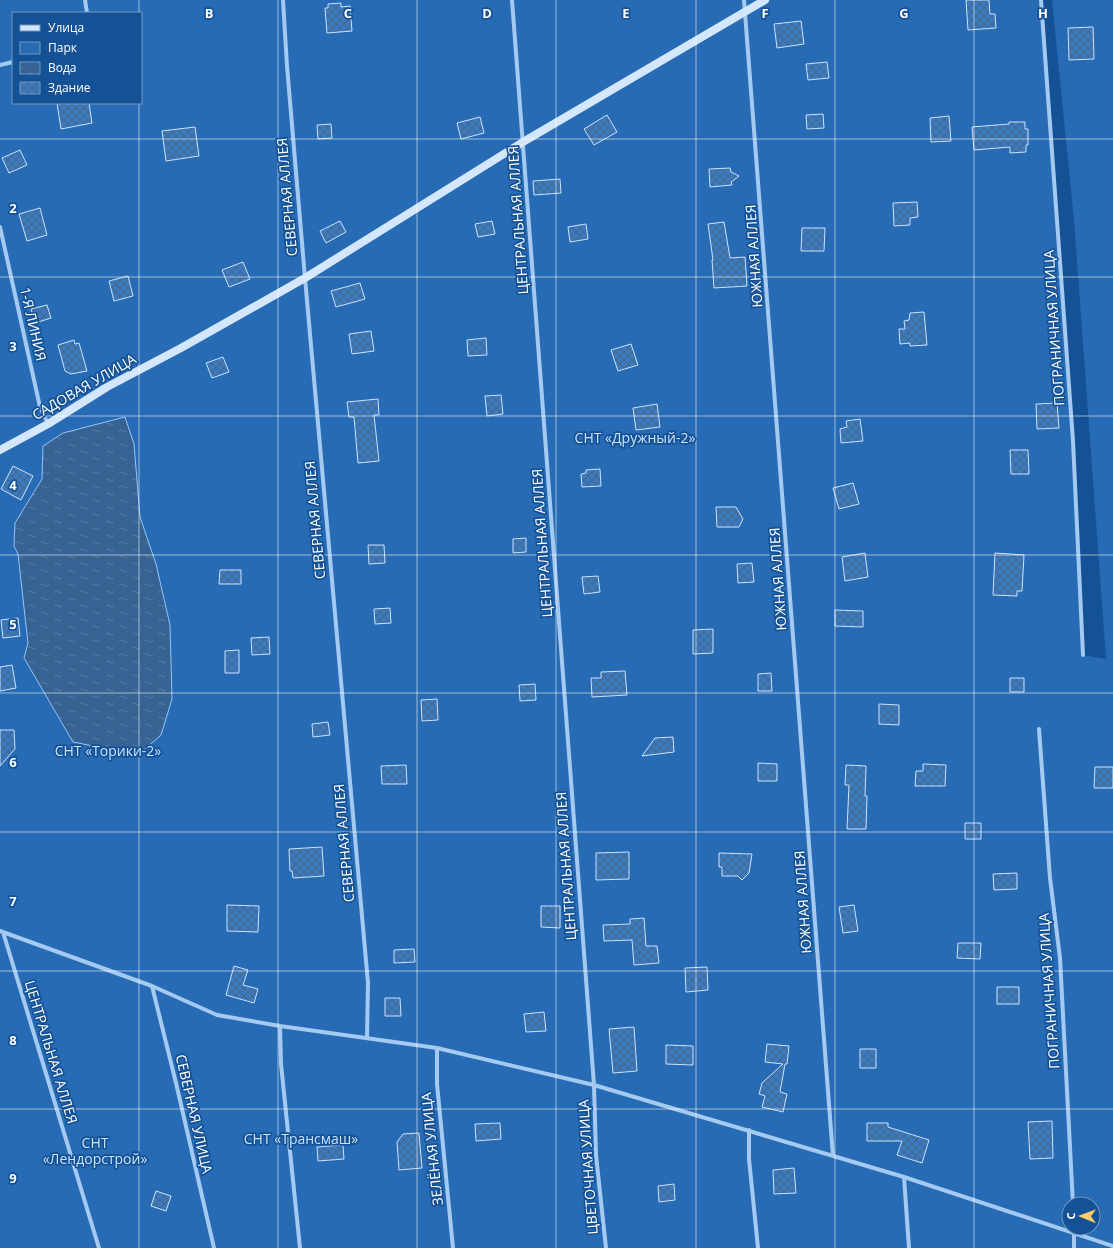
<svg xmlns="http://www.w3.org/2000/svg" width="1113" height="1248" viewBox="0 0 1113 1248" font-family="'Open Sans',sans-serif">
  <style>
    .green { fill: #266bb4; fill-rule: evenodd }
    .water { fill: url(#water-ripples); stroke: #96c5f5 }
    .building { fill: url(#building-cross-hatch); stroke: #cbe3fc }
    .lines { fill: none; stroke-linecap: round; stroke-linejoin: round }
    .street { stroke: #a4caf2; stroke-width: 4 }
    .secondary { stroke: #d3e6fc; stroke-width: 8 }
    .grid { fill: none; stroke: #fff; stroke-width: 1; stroke-opacity: 0.55 }
    .labels { text-anchor: middle; stroke-width: 3.5; stroke-linejoin: round; paint-order: stroke }
    .street-label { font-size: 14px; fill: #fff; stroke: #145195 }
    .park-label { font-size: 14px; fill: #cbe3fc; stroke: #145195 }
    .grid-label { font-size: 13px; text-anchor: middle; font-weight: bold; fill: #fff; stroke: #145195; stroke-width: 3.5; stroke-linejoin: round; paint-order: stroke }
  </style>
  <defs>
    <pattern id="water-ripples" width="26" height="14" patternUnits="userSpaceOnUse"><rect width="26" height="14" fill="#376394"/><path d="M2 4q2-2 4 0t4 0M15 11q2-2 4 0t4 0" fill="none" stroke="#557aa4"/></pattern>
    <pattern id="building-cross-hatch" width="8" height="8" patternUnits="userSpaceOnUse"><rect width="8" height="8" fill="#3d7abd"/><path d="M0 0l8 8M0 8l8-8" fill="none" stroke="#44658a"/></pattern>
  </defs>
  <rect width="100%" height="100%" fill="#145195"/>
  <path class="green" d="M0,0H1041L1073,441L1083,655L1106,659L1074,220L1052,0H1113V1248H0ZM13,13H141V103H13ZM1069,1204H1093V1228H1069Z"/>
  <path class="water" d="M125,417L134,444L140,517L156,564L170,625L172,699L161,735L138,755L73,742L24,658L28,643L18,554L14,546L15,523L42,479L43,446L63,433Z"/>
  <path class="building" d="M966,0H989L990,14H995L996,28L968,30Z
    M341,3V7L350,6L352,31L327,33L325,8H328V4Z
    M801,21L804,44L777,48L774,24Z
    M1093,27L1094,59L1069,60L1068,28Z
    M827,62L829,78L808,80L806,64Z
    M57,103H89L92,123L61,129Z
    M823,114L824,128L807,129L806,115Z
    M607,115L617,132L594,145L584,129Z
    M949,116L951,141L931,142L930,118Z
    M480,117L484,133L461,139L457,123Z
    M1009,122H1025V129H1028V145H1026V152L1010,153V147L974,150L972,127L1009,124Z
    M331,124L332,138L318,139L317,125Z
    M195,127L199,156L166,161L162,131Z
    M20,150L27,165L9,173L2,158Z
    M730,168L731,172L739,176L731,182L732,185L710,187L709,169Z
    M560,179L561,193L534,195L533,181Z
    M917,202L918,217L910,218V225L894,226L893,203Z
    M40,208L47,235L27,241L19,214Z
    M340,221L346,232L326,243L320,231Z
    M492,221L495,234L478,237L475,224Z
    M724,222L730,258L745,257L747,286L714,288L712,260H713L708,224Z
    M586,224L588,239L570,242L568,227Z
    M802,228H825L824,251H801Z
    M243,262L250,279L229,287L222,270Z
    M128,276L133,296L114,301L109,281Z
    M360,283L365,299L336,307L331,291Z
    M47,305L51,318L35,323L31,309Z
    M924,312L927,345L910,346V343L900,344L899,329H905L904,321L909,320L910,313Z
    M371,331L374,351L352,354L349,334Z
    M486,338L487,355L468,356L467,340Z
    M74,340L75,344L79,343L87,371L71,374L65,371L58,345Z
    M631,344L638,365L618,371L611,350Z
    M223,357L229,372L212,378L206,363Z
    M501,395L503,414L487,416L485,396Z
    M378,399L379,415H374L379,461L358,463L354,417H349L347,402Z
    M1057,403L1059,428L1037,429L1036,404Z
    M657,404L660,427L636,430L633,408Z
    M860,419L863,441L841,443L840,429L847,427L846,421Z
    M1010,450H1028L1029,474H1011Z
    M13,466L33,476L21,500L1,489Z
    M600,469L601,486L582,487L581,474L586,473V470Z
    M853,483L859,504L839,509L833,488Z
    M716,507H736L743,519L739,527H717Z
    M526,538V552L513,553V539Z
    M368,545H384L385,563L369,564Z
    M865,553L868,577L845,581L842,557Z
    M995,553L1024,555L1022,591H1017V596L993,595Z
    M752,563L754,582L738,583L737,564Z
    M220,570H241V584H219Z
    M598,576L600,592L584,594L582,577Z
    M390,608L391,623L375,624L374,609Z
    M835,610L863,611V627L835,626Z
    M18,618L20,636L3,638L1,620Z
    M713,629V653L693,654V630Z
    M269,637L270,654L252,655L251,638Z
    M239,650V673H225V651Z
    M12,665L16,688L0,691V667Z
    M625,671L627,695L592,697L591,678H601V672Z
    M771,673L772,691H758V674Z
    M1010,678H1024V692H1010Z
    M535,684L536,700L520,701L519,685Z
    M437,699L438,720L422,721L421,700Z
    M879,704L899,705V725L879,724Z
    M328,722L330,735L313,737L312,724Z
    M0,730H14L15,749L0,766Z
    M673,737L674,752L642,756L655,738Z
    M758,763L777,764V781H758Z
    M923,764L946,765L945,786H915L916,771H923Z
    M406,765L407,784H382L381,766Z
    M846,765L866,766L865,796H867L866,829H847L849,785H845Z
    M1095,767H1113V788H1094Z
    M965,823H981V839H965Z
    M322,847L324,876L293,878L292,871H290L289,849Z
    M629,852V879L596,880V853Z
    M719,853L752,854L749,873L742,880L738,876H722V867H719Z
    M1017,873V889L994,890L993,874Z
    M227,905L259,906L258,932L227,931Z
    M854,905L858,931L843,933L839,907Z
    M541,906H560V928L541,927Z
    M644,918L646,946H657L659,963L634,965L632,940L604,941L603,925L630,924V919Z
    M958,943H981L980,959L957,958Z
    M414,949L415,962L394,963V950Z
    M234,966L248,970L243,985L258,989L254,1003L226,995Z
    M707,967L708,990L686,992L685,968Z
    M997,987H1019V1004H997Z
    M385,998H400L401,1016H385Z
    M544,1012L546,1031L526,1032L524,1014Z
    M634,1027L637,1071L613,1073L609,1029Z
    M767,1044L789,1046L787,1064H785L780,1092L787,1094L783,1112L762,1107L765,1096L759,1094L762,1083L783,1064L765,1062Z
    M666,1045L693,1046V1065L666,1064Z
    M860,1049H876V1068H860Z
    M1052,1121L1053,1158L1030,1159L1028,1122Z
    M500,1123L501,1139L476,1141L475,1124Z
    M867,1123H888V1127L929,1140L922,1163L897,1155L902,1141H867Z
    M419,1133L422,1168L399,1170L397,1142L403,1134Z
    M343,1145L344,1159L318,1161L317,1147Z
    M794,1168L796,1193L774,1194L773,1170Z
    M674,1184L675,1200L659,1202L658,1186Z
    M156,1191L171,1196L166,1211L151,1206Z"/>
  <g class="lines">
    <path class="street" d="M85,0L87,13
      M283,0L287,66L305,278L368,983L367,1038
      M512,0L594,1085L596,1155L606,1248
      M744,0L833,1156
      M1041,0L1073,441L1083,655
      M0,65L13,62
      M0,227L40,407L48,424
      M1039,729L1050,878L1060,958L1073,1204
      M0,931L152,986L217,1015L280,1026L437,1048L594,1085L904,1177L1113,1246
      M3,932L99,1248
      M152,986L176,1083L214,1248
      M280,1026L281,1064L300,1248
      M437,1048V1084L453,1248
      M749,1130V1159L758,1248
      M904,1177L909,1248
      M1074,1228V1248"/>
    <path class="secondary" d="M0,450L48,424L107,387L181,348L305,278L523,142L765,0"/>
  </g>
  <path class="grid" d="M139,0V13M278,0V1248M417,0V1248M556,0V1248M696,0V1248M835,0V1248M974,0V1248M139,103V1248M0,139H1113M0,277H1113M0,416H1113M0,555H1113M0,693H1113M0,832H1113M0,971H1113M0,1109H1113"/>
  <g class="labels">
    <g class="street-label">
      <text transform="translate(287 197) rotate(-95)" y="5">СЕВЕРНАЯ АЛЛЕЯ</text>
      <text transform="translate(518 220) rotate(-94)" y="5">ЦЕНТРАЛЬНАЯ АЛЛЕЯ</text>
      <text transform="translate(754 256) rotate(-94)" y="5">ЮЖНАЯ АЛЛЕЯ</text>
      <text transform="translate(33 324) rotate(77)" y="5">1-Я ЛИНИЯ</text>
      <text transform="translate(1054 328) rotate(-94)" y="5">ПОГРАНИЧНАЯ УЛИЦА</text>
      <text transform="translate(84 387) rotate(-30)" y="5">САДОВАЯ УЛИЦА</text>
      <text transform="translate(315 520) rotate(-95)" y="5">СЕВЕРНАЯ АЛЛЕЯ</text>
      <text transform="translate(542 543) rotate(-94)" y="5">ЦЕНТРАЛЬНАЯ АЛЛЕЯ</text>
      <text transform="translate(778 579) rotate(-94)" y="5">ЮЖНАЯ АЛЛЕЯ</text>
      <text transform="translate(344 843) rotate(-95)" y="5">СЕВЕРНАЯ АЛЛЕЯ</text>
      <text transform="translate(566 866) rotate(-94)" y="5">ЦЕНТРАЛЬНАЯ АЛЛЕЯ</text>
      <text transform="translate(803 902) rotate(-94)" y="5">ЮЖНАЯ АЛЛЕЯ</text>
      <text transform="translate(1049 991) rotate(-94)" y="5">ПОГРАНИЧНАЯ УЛИЦА</text>
      <text transform="translate(51 1052) rotate(73)" y="5">ЦЕНТРАЛЬНАЯ АЛЛЕЯ</text>
      <text transform="translate(194 1114) rotate(77)" y="5">СЕВЕРНАЯ УЛИЦА</text>
      <text transform="translate(432 1149) rotate(-96)" y="5">ЗЕЛЁНАЯ УЛИЦА</text>
      <text transform="translate(588 1167) rotate(-94)" y="5">ЦВЕТОЧНАЯ УЛИЦА</text>
    </g>
    <g class="park-label">
      <text x="635" y="443">СНТ «Дружный-2»</text>
      <text x="108" y="756">СНТ «Торики-2»</text>
      <text x="301" y="1144">СНТ «Трансмаш»</text>
      <text x="95" y="1148">СНТ<tspan x="95" dy="16">«Лендорстрой»</tspan></text>
    </g>
  </g>
  <g class="grid-label">
    <text x="209" y="18">B</text>
    <text x="348" y="18">C</text>
    <text x="487" y="18">D</text>
    <text x="626" y="18">E</text>
    <text x="765" y="18">F</text>
    <text x="904" y="18">G</text>
    <text x="1043" y="18">H</text>
    <text x="13" y="213">2</text>
    <text x="13" y="351">3</text>
    <text x="13" y="490">4</text>
    <text x="13" y="629">5</text>
    <text x="13" y="767">6</text>
    <text x="13" y="906">7</text>
    <text x="13" y="1045">8</text>
    <text x="13" y="1183">9</text>
  </g>
  <rect x="12" y="12" width="130" height="92" fill="#145195" stroke="#7297bf"/>
  <rect x="20" y="25" width="20" height="6" fill="#d3e6fc" stroke="#7297bf"/>
  <text x="48" y="32" font-size="12" fill="#ffffff">Улица</text>
  <rect x="20" y="42" width="20" height="12" fill="#266bb4" stroke="#7297bf"/>
  <text x="48" y="52" font-size="12" fill="#ffffff">Парк</text>
  <rect x="20" y="62" width="20" height="12" fill="url(#water-ripples)" stroke="#7297bf"/>
  <text x="48" y="72" font-size="12" fill="#ffffff">Вода</text>
  <rect x="20" y="82" width="20" height="12" fill="url(#building-cross-hatch)" stroke="#7297bf"/>
  <text x="48" y="92" font-size="12" fill="#ffffff">Здание</text>
  <g transform="translate(1081 1216) rotate(271)"><circle r="19" fill="#145195" stroke="#7297bf"/>
  <path d="M0-3L7 15L0 10L-7 15Z" fill="#ffcd65"/>
  <text y="-6" font-size="11" font-weight="bold" text-anchor="middle" fill="#ffffff">С</text>
  </g>
</svg>
